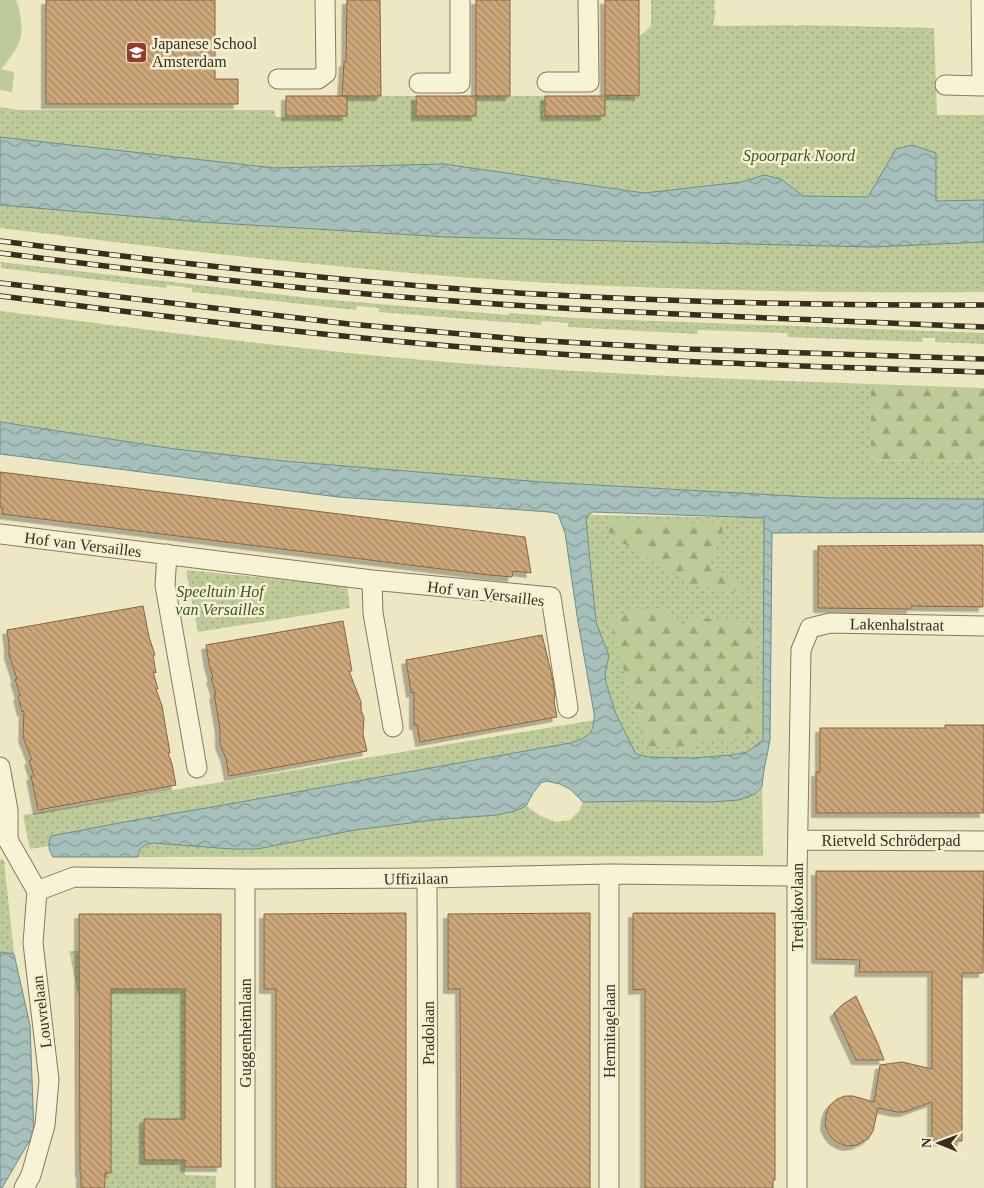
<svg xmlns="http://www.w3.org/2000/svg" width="984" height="1188" viewBox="0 0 984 1188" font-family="Georgia,serif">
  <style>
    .green { fill: url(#green-dots) }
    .forest { fill: url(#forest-firs) }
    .pitch { fill: #becb98 }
    .water { fill: url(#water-waves); stroke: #6d8f8b; fill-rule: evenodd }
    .building { fill: url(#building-back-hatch); stroke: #866641; filter: url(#shadow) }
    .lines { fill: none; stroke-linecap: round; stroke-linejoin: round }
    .street-casing { stroke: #88795b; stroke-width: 21 }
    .street { stroke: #f8f3d7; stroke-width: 19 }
    .rail-casing { stroke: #382e1e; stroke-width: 5.5 }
    .rail { stroke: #f5f0d3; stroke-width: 4; stroke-dasharray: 11; stroke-linecap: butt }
    .labels { text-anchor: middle; stroke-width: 5; stroke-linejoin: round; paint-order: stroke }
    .poi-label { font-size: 16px; fill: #382e1e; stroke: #f5f0d3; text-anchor: start }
    .park-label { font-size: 16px; font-style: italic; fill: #425425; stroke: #f5f0d3 }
    .street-label { font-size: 16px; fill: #382e1e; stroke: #f5f0d3 }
  </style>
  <defs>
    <pattern id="green-dots" width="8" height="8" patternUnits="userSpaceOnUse" patternTransform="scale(1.25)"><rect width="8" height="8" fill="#becb98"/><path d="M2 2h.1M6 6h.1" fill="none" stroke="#9ba57b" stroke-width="1.8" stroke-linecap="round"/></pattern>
    <pattern id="forest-firs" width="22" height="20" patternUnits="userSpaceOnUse" patternTransform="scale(1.25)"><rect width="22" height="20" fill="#becb98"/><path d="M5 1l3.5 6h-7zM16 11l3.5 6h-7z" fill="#9ba57b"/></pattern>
    <pattern id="water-waves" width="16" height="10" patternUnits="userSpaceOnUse" patternTransform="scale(1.25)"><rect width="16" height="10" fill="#a6c0bc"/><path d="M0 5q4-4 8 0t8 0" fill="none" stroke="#889c98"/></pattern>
    <pattern id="building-back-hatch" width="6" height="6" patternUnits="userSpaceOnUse" patternTransform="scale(1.25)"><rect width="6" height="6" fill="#cba77a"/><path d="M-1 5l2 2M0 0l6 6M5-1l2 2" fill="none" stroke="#a68863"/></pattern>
    <filter id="shadow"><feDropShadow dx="-4.5" dy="4.5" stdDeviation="0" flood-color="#0004"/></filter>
  </defs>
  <rect width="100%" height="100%" fill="#ede7c4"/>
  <path class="green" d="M651,0H715L714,9L716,11L713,25L721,26L794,25V26H799V25L934,28L937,115H984V292C810,293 633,290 459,277C305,265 153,247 0,228V107L19,110H274L276,117L346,116L347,96H415L416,116H475L476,96H545L543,116H604L605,95H639V37L651,26Z
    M0,262L309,298L508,315L510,313L575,318L984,333V344L935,342V338H923L922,342L788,337L787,333L698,330L697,334L568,327V323L542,321L541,325L379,312V308L357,306L356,310L192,292V288L167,285L166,288L1,268V264Z
    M0,311C153,330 305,351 458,363C596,374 733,379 871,384V460L984,462V499L829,498L542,482L283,461L175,449L0,422Z
    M588,515L765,518L763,740L747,752L732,755L692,758L648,757L636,754L616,714L606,683L605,673L609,656L596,622L586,519Z
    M186,570L347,586L350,608L198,632Z
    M595,720C593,737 584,738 570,743L235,803L130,821L51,836L49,842V846L30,849L23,815Z
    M762,787L763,856L138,857C141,847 143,845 153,843L257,849L355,830L434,820L497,815L515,811L526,806L539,815L555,822L570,820L579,811L583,802L647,801L755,794Z
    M0,859L4,860L14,954L0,953Z
    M212,950L186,994L185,1175L216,1176V1188H106L107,994H78L69,951Z"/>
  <path class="forest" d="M871,384L984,388V462L871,460Z
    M607,521L725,523L710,565L754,594L691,585L642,554L610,536Z
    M642,608L664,610L679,626L694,617L756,624L758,729L727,745L715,736L690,748L645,746L610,620Z"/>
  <path class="pitch" d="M0,0H16C20,10 23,25 21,36C19,47 8,61 1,69L14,72L12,92L0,90Z"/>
  <path class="water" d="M0,137L274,168L444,164L644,193L742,182L764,175L781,179L803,196L868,197L896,149L912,145L936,153V201L984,200V242L873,247L446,237L201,222L0,205Z
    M0,422L175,449L283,461L542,482L829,498L984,499V532L772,533L770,740L764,770L762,787L755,794L739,800L712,802L647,801L583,802L570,789L560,784L546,781L541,783L533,793L526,806L515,811L497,815L434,820L355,830L257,849H232L153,843C144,845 139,847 138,857H53C48,850 48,844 51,836L130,821L235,803L570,743C588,737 595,734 594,713L578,622L565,533L558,514L550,512L338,497L0,454ZM593,512L764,518L763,740L747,752L732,755L692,758L648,757L636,754L616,714L606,683L605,673L609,656L596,622L586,519L588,515Z
    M1,952L14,954L30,1025L34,1133L2,1188H0V953Z"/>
  <path class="building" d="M46,0H215V79H238V104H46Z
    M347,0H380L381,96H342L344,62H346Z
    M476,0H510V96H476Z
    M605,0H639V96L605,95Z
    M286,96H347V116H286Z
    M416,96H476V116H416Z
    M545,96H605V116H545Z
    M0,472L525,537L531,573L513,571L512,577L489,575L2,514L3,508L0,507Z
    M983,545V607L911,606V609L818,608V546Z
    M143,606L149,637L155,655H153L156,673L153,672L158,689H156L162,706L170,753H168L172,764L176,785L38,810L31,776H34L29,760H32L23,737L24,711L22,712L18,696L20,695L15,679H17L9,655V645L7,630Z
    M343,621L352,671H349L361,702V710L364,718L363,734L367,751L229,776L226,759L220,744V729L214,694H216L211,678H213L209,664L206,645Z
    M542,635L552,676L555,695L554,701L557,717L420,742L417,725H414V692L411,693L406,660Z
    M945,725H984V813H816V772H820V728H945Z
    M816,871H984L983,973H962V1141H932V1102L904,1112H897L878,1108L873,1131L868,1139L856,1145L847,1146L841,1144L834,1140L829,1134L825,1126L826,1115L829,1106L837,1099L845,1096H853L874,1102L880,1065L902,1062L932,1069V972H859L860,960L816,959Z
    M406,913V1188H276V989H264V914Z
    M590,913V1188H461L460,989H448V914Z
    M633,913H775V1180H773V1188H645V989L633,990Z
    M79,914H221V1167H185V1160H144V1119H185V989H111V1173H105V1188H81V1173H80Z
    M856,996L878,1044L884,1060H856L834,1013L843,1004Z"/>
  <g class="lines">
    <defs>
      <path id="street" d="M278,79H318L326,73L325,0
        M547,82H589L588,0
        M419,83H460V0
        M945,85L982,86L981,0
        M0,534L372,580L551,597L568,708
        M167,554L165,585L197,768
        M372,580L373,613L393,727
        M0,767L8,810V840L37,891L33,943L49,1080L45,1125L31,1175L24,1188
        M798,840L984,841
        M609,874V1188
        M427,878L428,1188
        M245,879V1188
        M37,891L74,877L245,879L427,878L609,874L797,876
        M797,1188V876L801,650L810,628L830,623L984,626"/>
    </defs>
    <use href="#street" class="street-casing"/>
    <use href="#street" class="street"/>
    <defs>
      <path id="rail" d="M0,241C172,263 345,282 518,293C673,302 829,306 984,305
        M0,253C151,272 302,290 454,301C630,314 807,319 984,327
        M0,283L349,324L529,340L688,349L984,359
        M0,296C176,318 351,340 528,352C680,363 832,367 984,372"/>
    </defs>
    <use href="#rail" class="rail-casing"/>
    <use href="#rail" class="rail"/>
  </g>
  <defs>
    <symbol id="school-square" viewBox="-11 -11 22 22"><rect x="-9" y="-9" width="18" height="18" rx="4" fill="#963a2c" stroke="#f5f0d3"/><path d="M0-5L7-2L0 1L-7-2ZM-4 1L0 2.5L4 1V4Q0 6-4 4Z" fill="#fff"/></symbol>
  </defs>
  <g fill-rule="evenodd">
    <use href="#school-square" x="124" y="40" width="25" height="25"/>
  </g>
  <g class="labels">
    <g class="poi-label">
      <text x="152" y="49">Japanese School<tspan x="152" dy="18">Amsterdam</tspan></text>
    </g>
    <g class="park-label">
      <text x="799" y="161">Spoorpark Noord</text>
      <text x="220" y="597">Speeltuin Hof<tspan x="220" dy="18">van Versailles</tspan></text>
    </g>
    <g class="street-label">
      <text transform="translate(83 544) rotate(7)" y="6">Hof van Versailles</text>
      <text transform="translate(486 593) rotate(7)" y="6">Hof van Versailles</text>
      <text transform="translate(897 624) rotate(1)" y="6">Lakenhalstraat</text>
      <text x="891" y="846">Rietveld Schröderpad</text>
      <text transform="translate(416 878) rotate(-1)" y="6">Uffizilaan</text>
      <text transform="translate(797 907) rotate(-90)" y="6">Tretjakovlaan</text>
      <text transform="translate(41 1012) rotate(-97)" y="6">Louvrelaan</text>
      <text transform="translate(609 1031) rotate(-90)" y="6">Hermitagelaan</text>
      <text transform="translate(245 1033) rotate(-90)" y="6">Guggenheimlaan</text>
      <text transform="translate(428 1033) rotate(-90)" y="6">Pradolaan</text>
    </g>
  </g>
  <g transform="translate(939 1143) rotate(271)" stroke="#f5f0d3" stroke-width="4" paint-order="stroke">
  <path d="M0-4L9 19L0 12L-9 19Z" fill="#382e1e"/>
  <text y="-8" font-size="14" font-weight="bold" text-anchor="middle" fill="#382e1e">N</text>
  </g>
</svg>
